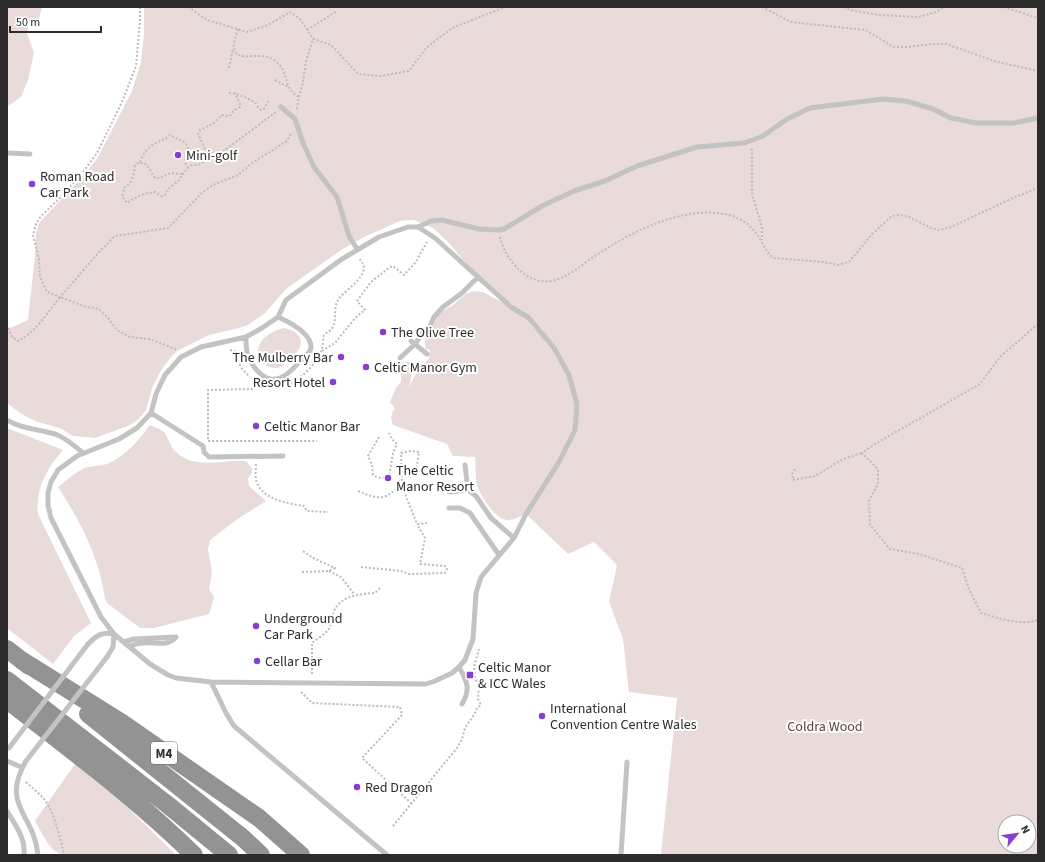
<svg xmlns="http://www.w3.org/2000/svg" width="1045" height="862" viewBox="0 0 1045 862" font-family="'Source Sans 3',sans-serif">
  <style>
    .green { fill: #e8dbda; fill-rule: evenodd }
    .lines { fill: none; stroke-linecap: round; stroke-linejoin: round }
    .path { stroke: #bcbcbc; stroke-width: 2; stroke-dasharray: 2 2; stroke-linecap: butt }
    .service { stroke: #c3c3c3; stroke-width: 5 }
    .motorway { stroke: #939393; stroke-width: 18 }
    .service-bridge { stroke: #c3c3c3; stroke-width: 5 }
    .poi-dot { fill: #883ed2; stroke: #fff; stroke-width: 1.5 }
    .labels { text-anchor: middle; stroke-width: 4; stroke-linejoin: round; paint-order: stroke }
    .shield { fill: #fff; stroke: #6b6b6b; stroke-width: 1 }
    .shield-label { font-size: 13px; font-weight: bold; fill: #2c2c2c }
    .poi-label { font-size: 14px; fill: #2c2c2c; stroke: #fff; text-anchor: start }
    .park-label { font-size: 14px; fill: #62423e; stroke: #fff }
  </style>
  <rect width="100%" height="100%" fill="#fff"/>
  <path class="green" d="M7,7H42L39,18L29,22L27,33L34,53L28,80L21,97L8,106L7,104Z
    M144,7H1038V855H661L677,698L629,692L623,639L609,602L617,565L594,542L568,554L526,514C521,516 514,520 508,520C496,521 480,495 477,485C475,476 476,466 475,457L453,456L447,444L393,425C390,419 391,414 395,408L390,402L396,388L401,382V374L394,371L393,367L394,363L410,362L414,364L409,387L418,370L429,358L430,350L426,349C424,342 424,338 427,331L431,329L440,312L453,305L466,294L474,291L483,292L509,306L474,273L449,243L433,228L414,220L400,221L364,237L341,250L286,289L265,313L248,325L239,328L209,335L177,351L170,358L160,372L152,388L146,410L139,419L128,426L95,438L73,436L62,429L35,421L20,413L7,403V328H10L28,320L35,255L36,233L40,222L82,177L97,159L132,91L141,62L144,33ZM1005,822H1029V846H1005Z
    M284,328C290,329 294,331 298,335C306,345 296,353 289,360C285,363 281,368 276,368C275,368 271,368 270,367C265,365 261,362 259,357C254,341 271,331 284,328Z
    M150,425C154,427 161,429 164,432C169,439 170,447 177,453C197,470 223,459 246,461L252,468V473L248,478L249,486L266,501L236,520L210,540L208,549L212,571L209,589L214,597L209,614L154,628H140L107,603L105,599C99,557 81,522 58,487C66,481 74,473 83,469C88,466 100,466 107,464C126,456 138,441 150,425Z
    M7,428L63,450C47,468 35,489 38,514L91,623L74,636L53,664L7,628Z
    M75,764L123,803L176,855H64C50,853 42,833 35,821Z"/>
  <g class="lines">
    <path class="path" d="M140,7V21L136,66L122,102L97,153L83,172L61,197L41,216L36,224L33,235L39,259L40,277L47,292L60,297L101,250L115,236L168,228L204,191L215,184L238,175L252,163L287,141L291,134
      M188,7L207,20L247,32L268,25L290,12L300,19L313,39
      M762,7L791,22L866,30L893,47H906L933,44H946L994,61L1038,71
      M844,7L850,10L879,15L919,17L936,12L944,7
      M1004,7L1038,18
      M238,29C236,36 231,47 236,53C243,61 261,51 274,60C291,72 281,87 299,97
      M307,30L337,11
      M229,68L233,49
      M275,80L288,87
      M229,93C233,92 251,99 255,103C258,105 257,108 261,110L265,108L268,101
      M297,109L299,97L303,82L306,61L313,39L331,45L358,74L380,76L409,71L426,48L452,28L505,7
      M751,149L752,150V194L762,227V240
      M140,162C142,155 149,146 156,143C161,140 166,139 170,135L186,143L188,149C185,156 184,161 188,168
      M203,163L201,158L206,151L198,134L200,130L214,123L222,115L227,116L231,115L233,111L240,107V104L235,93
      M182,174L171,173L159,178H155C149,170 149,162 138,163L135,166C134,174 132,183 125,187L122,196L127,203C135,197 145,193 155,192L161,196L165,195L167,190L179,180L184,172L192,165H198L221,153L276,112
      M500,237C505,259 526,285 551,281C568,278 581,265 595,256C631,232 685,204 729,215C744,219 754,228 761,241C765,248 767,253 774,258L823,262L839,265L850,261L871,235L892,216L898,215L907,216L931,228L939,230L951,227L1015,197L1038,188
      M1038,324L1000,357L980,384L875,444L862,453L878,469V484L869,500L870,525L890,549L919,554L962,568L969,589L981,613C998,618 1020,626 1038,620
      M8,328L12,337L18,341C36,332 47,313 60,297L83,306L99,309L109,319L117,330L130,337L149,339L166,345L177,350
      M230,350L237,352C240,356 238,357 239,362C240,368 245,372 249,376
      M322,351L335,343L356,317L365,310L357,301L371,282L390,267L393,266L404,275L415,263L427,242
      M290,383C301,379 317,363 321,351C323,347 323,340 324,335C327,332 331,331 333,327C337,319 333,308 338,300C345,290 361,282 364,269C364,265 362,262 359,258
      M259,384L253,389L208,390V441H317
      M379,437L368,456L372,465L373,475C378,478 382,479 389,476L393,453L397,444L392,439L389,433
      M256,464C256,470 255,475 256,480C262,500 287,503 304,506L307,511L328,512
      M795,469L792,474L793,480L815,476L843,459L862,453
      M402,483L407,499L417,524L427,523
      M358,491C379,500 386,501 402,483L401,453L411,451L419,452L416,472H418
      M361,567L401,571L409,574L445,573L447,569L445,566L420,564L425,538L417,524
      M329,571L341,577L355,595
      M302,572L329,571L335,568L313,558L303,551
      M312,674V643C316,639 323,636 327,631C332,626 331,620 333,614C338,596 358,594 375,593L381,587
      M301,692L312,703L400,707L402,715L362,758L412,804
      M26,782C32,788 39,793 44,799C54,811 61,840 64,855
      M393,826L457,748L462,739L465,728L474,715L477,708L481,705L478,699L479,685L475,679L474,667L479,649"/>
    <path class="service" d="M281,107L295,119L303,143L314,167L337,197L349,236L357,249
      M7,153L30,154
      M418,227L435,238L511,307L529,318L554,348L569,375L577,404L575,430L559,462L526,514L514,538L481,577L476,593L473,639L465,660L459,667L452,673L435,681L426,684L211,682L176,678L168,675L150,664L114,634L101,617L51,518L48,505V493L51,482L58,470L77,456L119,439L137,428L151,413L156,394L165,375L181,357L201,347L246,337L262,328L278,317L286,300L342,259L379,237L408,227H418L431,221L442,220L479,229L499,230L504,229L542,206L574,191L605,181L637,166L697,147L744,143L763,136L787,119L810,108L883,99L906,101L933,109L951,118L976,123H1014L1038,118
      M246,337C246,342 246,347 247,352C251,366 264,384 280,378C288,375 294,368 299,362C303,358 310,354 311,348C312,333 289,322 278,317
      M411,341L427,354
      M400,358L415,344L422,334L430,326L434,317L443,307L462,293L478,277
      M151,413L203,446L204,452L209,457L283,456
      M7,420C21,429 39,429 55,434C66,438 75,446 83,453
      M465,465L468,490
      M449,492L468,490L476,496L491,518L514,538
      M449,508H460L470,513L499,555
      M124,642L134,639L176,637
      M88,644C96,636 102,631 114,634
      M130,646C134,645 138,643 143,643C155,641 166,648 176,637
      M107,657L113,647L114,634
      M459,667C467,681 471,689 462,704
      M211,682L226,713L234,726L387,855
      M7,761L21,767
      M26,761C0,806 34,813 38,855
      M7,811C15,825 26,838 24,855
      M621,855L627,762"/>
    <path class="motorway" d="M7,649L29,666
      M21,660L122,723L259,818L301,855
      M7,680L168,805L229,855
      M7,700C71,750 136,798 194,855
      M88,714L243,838L261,855"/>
    <path class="service-bridge" d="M9,748L88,644
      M26,761L107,657"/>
  </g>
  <g class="poi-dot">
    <circle cx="178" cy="155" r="4"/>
    <circle cx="32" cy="184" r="4"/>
    <circle cx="383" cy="332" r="4"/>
    <circle cx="341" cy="357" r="4"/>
    <circle cx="366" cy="367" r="4"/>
    <circle cx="333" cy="382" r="4"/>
    <circle cx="256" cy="426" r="4"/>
    <circle cx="388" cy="478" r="4"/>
    <circle cx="256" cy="626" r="4"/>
    <circle cx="257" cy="661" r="4"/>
    <rect x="466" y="671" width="8" height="8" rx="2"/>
    <circle cx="542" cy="716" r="4"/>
    <circle cx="357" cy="787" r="4"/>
  </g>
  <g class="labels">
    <rect class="shield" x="151" y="742" width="26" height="22" rx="3"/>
    <g class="shield-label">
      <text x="164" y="758">M4</text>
    </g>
    <g class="poi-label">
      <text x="186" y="160">Mini-golf</text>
      <text x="40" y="181">Roman Road<tspan x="40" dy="16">Car Park</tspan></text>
      <text x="391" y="337">The Olive Tree</text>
      <text x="333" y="362" text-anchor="end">The Mulberry Bar</text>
      <text x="374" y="372">Celtic Manor Gym</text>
      <text x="325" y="387" text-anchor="end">Resort Hotel</text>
      <text x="264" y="431">Celtic Manor Bar</text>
      <text x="396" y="475">The Celtic<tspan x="396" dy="16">Manor Resort</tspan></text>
      <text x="264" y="623">Underground<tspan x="264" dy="16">Car Park</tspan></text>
      <text x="265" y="666">Cellar Bar</text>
      <text x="478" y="672">Celtic Manor<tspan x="478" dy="16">&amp; ICC Wales</tspan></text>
      <text x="550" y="713">International<tspan x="550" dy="16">Convention Centre Wales</tspan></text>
      <text x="365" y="792">Red Dragon</text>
    </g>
    <g class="park-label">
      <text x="825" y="731">Coldra Wood</text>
    </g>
  </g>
  <rect width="1045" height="862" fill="none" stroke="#2c2c2c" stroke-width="16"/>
  <g transform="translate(1017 834) rotate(61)"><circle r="19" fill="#ffffff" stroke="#ababab"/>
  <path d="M0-3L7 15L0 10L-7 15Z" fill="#883ed2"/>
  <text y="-6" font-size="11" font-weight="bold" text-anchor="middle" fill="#2c2c2c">N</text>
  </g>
  <path d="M10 26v6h91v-6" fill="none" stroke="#2c2c2c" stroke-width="2"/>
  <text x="16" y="26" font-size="12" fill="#2c2c2c" stroke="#ffffff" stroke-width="3" paint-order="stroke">50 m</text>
</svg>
